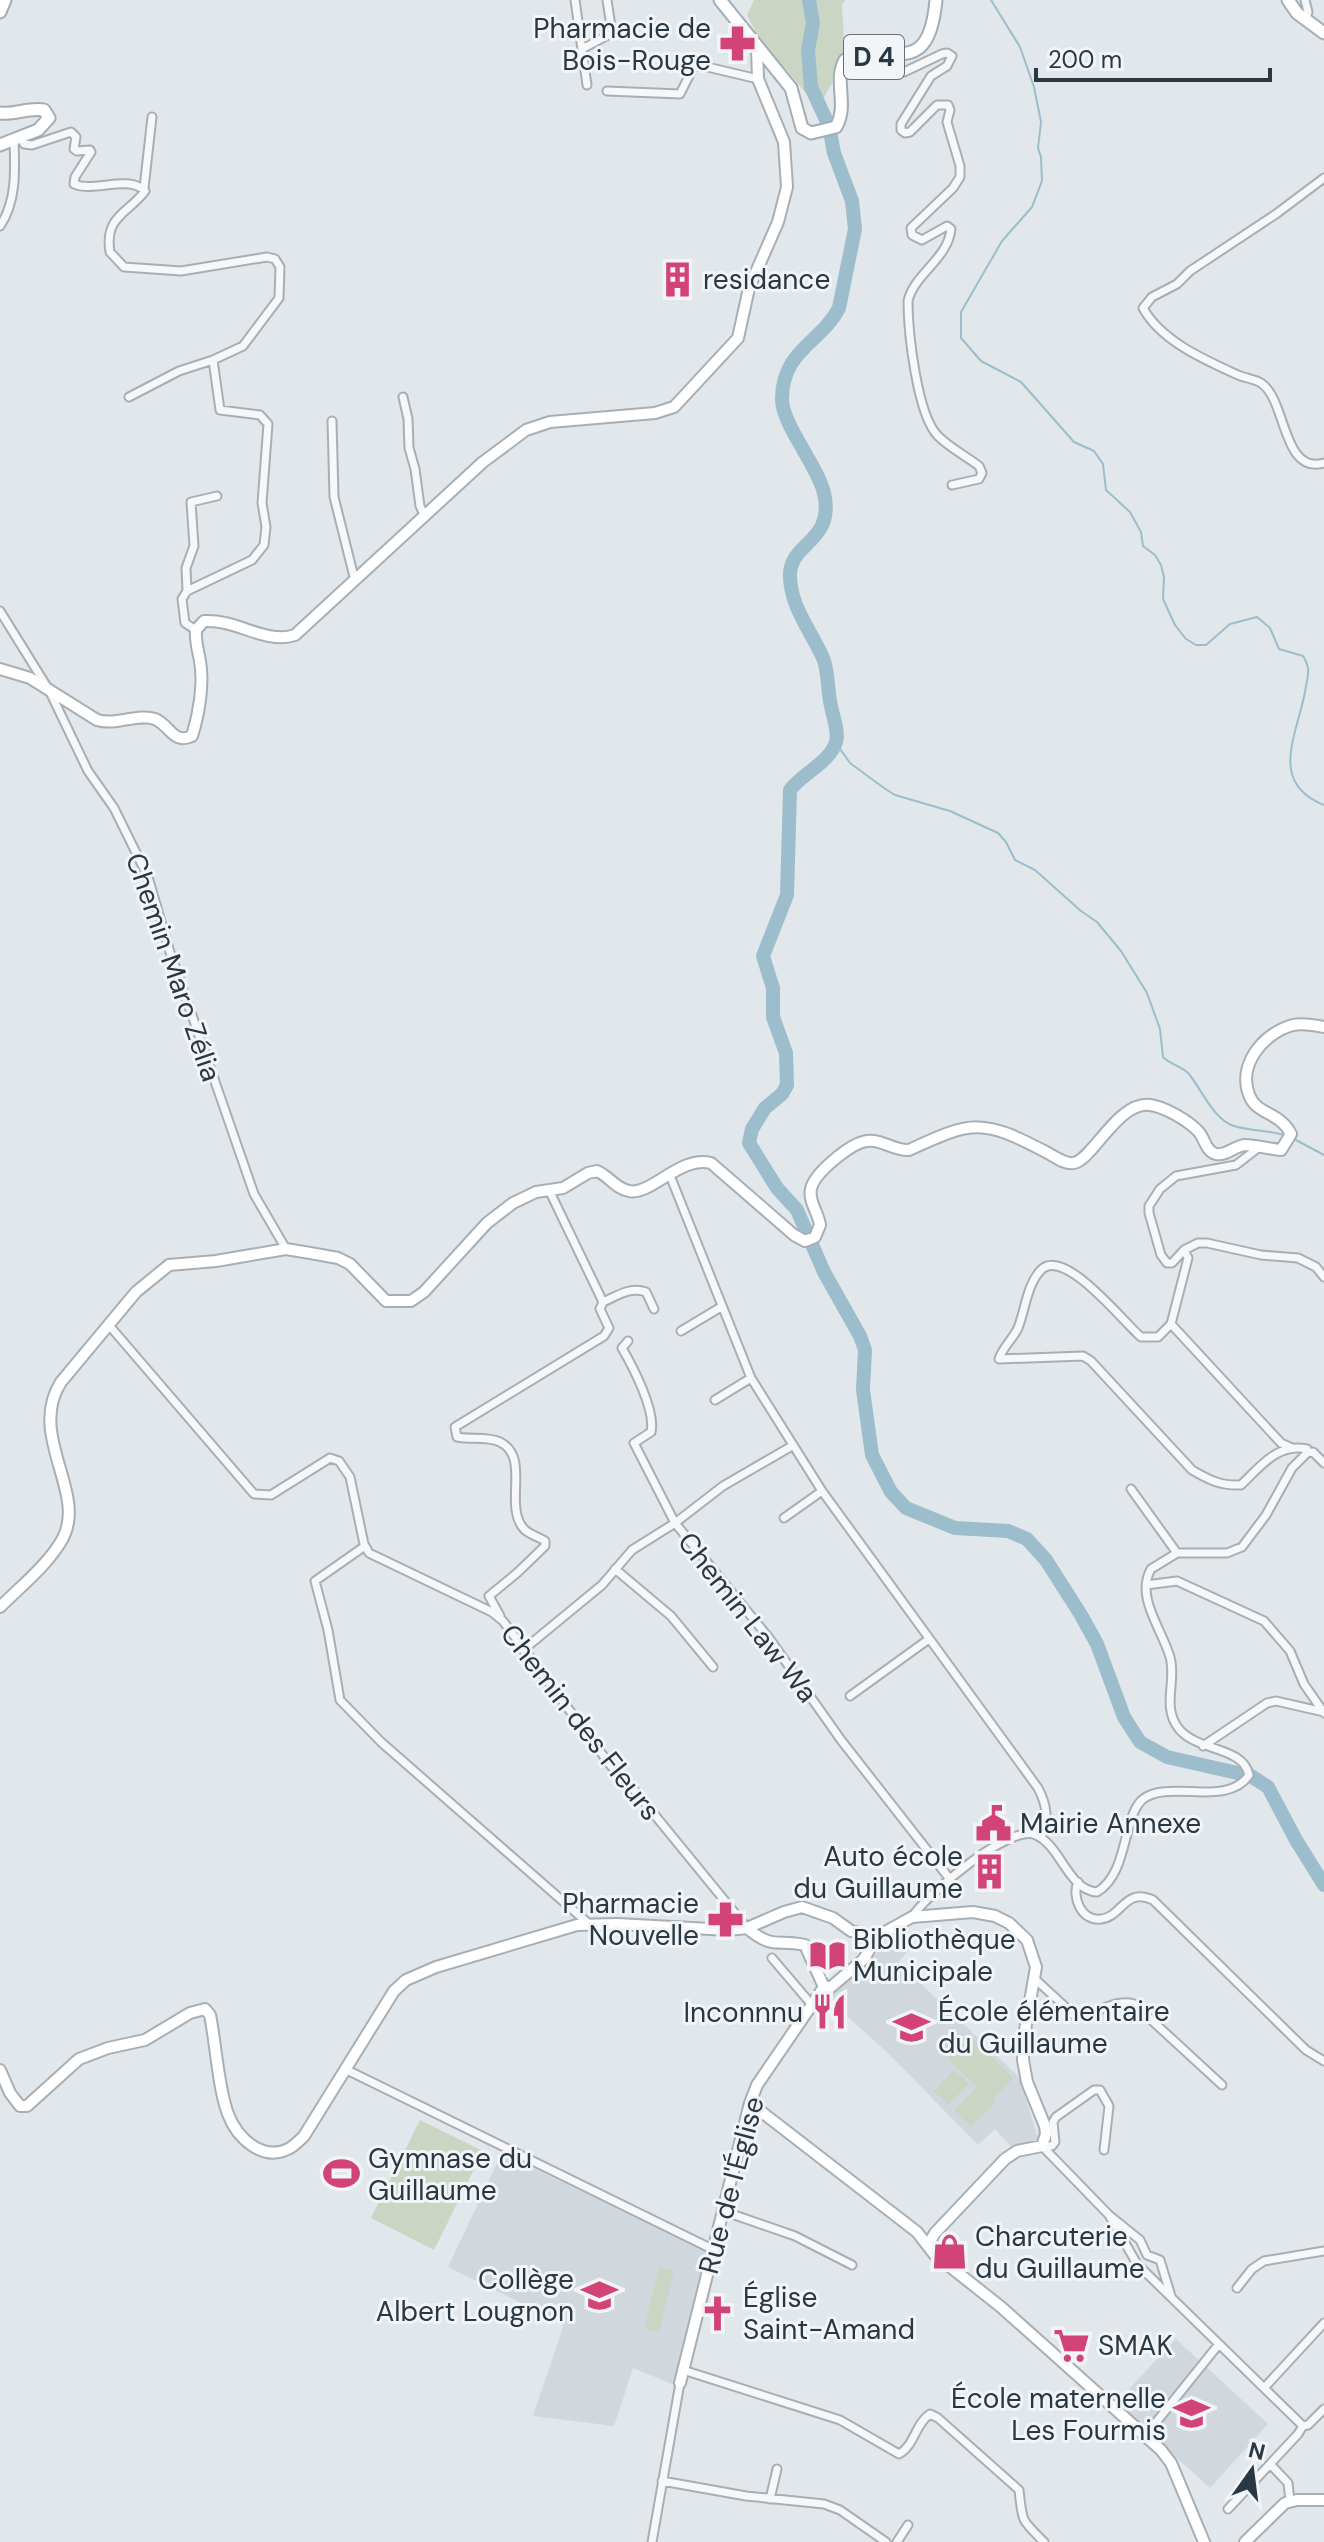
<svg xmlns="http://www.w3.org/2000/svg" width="1324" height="2542" viewBox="0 0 1324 2542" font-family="'DM Sans',sans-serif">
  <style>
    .built { fill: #d0d7dd }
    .green { fill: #cbd5c3 }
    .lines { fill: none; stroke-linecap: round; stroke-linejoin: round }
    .stream { stroke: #9cbdcc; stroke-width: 2 }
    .river { stroke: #9cbdcc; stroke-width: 14 }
    .street-casing { stroke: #a7afb5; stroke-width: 11 }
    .secondary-casing { stroke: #a7afb5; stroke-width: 14 }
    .primary-casing { stroke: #a1aeb7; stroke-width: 15 }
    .street { stroke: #f5f7f9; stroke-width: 7 }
    .secondary { stroke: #fff; stroke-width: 10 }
    .primary { stroke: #fff; stroke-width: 11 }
    .labels { text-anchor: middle; stroke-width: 6; stroke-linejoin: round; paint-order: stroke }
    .shield { fill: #f2f5f8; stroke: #657179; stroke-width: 2 }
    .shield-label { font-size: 26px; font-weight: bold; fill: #293843 }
    .poi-label { font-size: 28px; fill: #293843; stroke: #f2f5f8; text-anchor: start }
    .street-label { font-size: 28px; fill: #293843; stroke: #f2f5f8 }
  </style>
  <rect width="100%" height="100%" fill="#e2e7eb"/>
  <path class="built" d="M901,1929L915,1943L898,1962L1019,2077L1038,2138L1036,2140L1011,2147L995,2129L978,2145L889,2054L828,1999Z
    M502,2153L705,2251L675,2385L633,2368L614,2426L533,2416L564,2324L448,2267Z
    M1176,2339L1268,2424L1210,2488L1116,2403Z"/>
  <path class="green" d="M754,0H845L842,5L845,60L818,108L786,69L763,47L747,15Z
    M970,2036L1013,2078L993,2099L995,2102L971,2127L954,2111L977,2087L948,2059Z
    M954,2070L969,2084L948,2105L934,2091Z
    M420,2120L483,2151L434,2250L371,2218Z
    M659,2268L674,2271L659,2332L644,2328Z"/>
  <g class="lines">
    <path class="stream" d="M991,0L1020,47L1034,87L1041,122L1038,148L1041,157L1042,181L1032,207L1002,241L961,312V338L981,361L1021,382L1074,442L1094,451L1103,464L1106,490L1130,512L1141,532L1143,546L1155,555L1161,565L1164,577L1163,599L1175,625L1186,639L1196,645H1206L1230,624L1257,617L1270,628L1279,649L1303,656C1312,670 1307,677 1305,692C1297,735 1268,783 1324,805
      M836,743L850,763L884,788L895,795L950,811L998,833L1006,842L1015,860L1035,870L1081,911L1097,922L1121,951L1147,993L1160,1029L1163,1057C1171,1065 1182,1066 1189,1074C1202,1090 1213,1119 1234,1126C1250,1131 1268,1130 1284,1135
      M1294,1139L1324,1155"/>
    <path class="river" d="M809,0L813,23L808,50L811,87L829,126L834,153L852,201L855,229L839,308C822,342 782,350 782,399C782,425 817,464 824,493C835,541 792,542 790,573C789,605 810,629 823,658C829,672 827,690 831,706C833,717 839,731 836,742C831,761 802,774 790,790L787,895L763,956L773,988V1017L786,1053L787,1085L782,1094L765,1108L752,1129L749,1143L777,1188L797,1210L824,1272L860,1336L865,1350L863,1390L872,1455L891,1492L906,1508L955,1528L1008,1531L1027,1539L1046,1560L1081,1615L1097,1644L1124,1717L1140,1742L1167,1757L1251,1776L1268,1787L1296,1840L1324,1885"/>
    <defs>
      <path id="street" d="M575,0L587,85
        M1305,0L1308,12L1305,19
        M582,49L612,33L607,0
        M888,56L891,68L904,72L942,54L947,53L952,56L947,66L931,76L901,124V130L905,133L910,132L937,105H948L950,110L947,122L960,166V177L953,188L911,228L912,235L922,240L947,226L951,229C948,259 914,274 908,301C908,332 917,415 938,436C950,448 966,456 979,466L982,473L979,479L952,485
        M607,91L680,94L693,68L699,65L758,79
        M21,138L24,144L32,145L71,132L76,137L74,149L77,151L90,150L91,152L75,177L74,184C94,193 128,174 145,191C129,213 104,216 110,252L124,267L181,271L267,257L275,259L280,267L279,298L243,346L213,360L220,410L260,415L268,424L262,503L266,527L264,545L252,560L187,591L182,599L185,623L196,630
        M1324,178L1276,214L1190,271L1177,284L1152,297L1143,308C1161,341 1205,360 1238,375C1245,378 1255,379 1261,383C1287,400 1282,475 1324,463
        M144,188L152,117
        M0,226C17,201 15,169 14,140
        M129,397L179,371L213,360
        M403,397L408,419L409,448L415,469L420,506L425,517
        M332,421L334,497L355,581
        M187,591L186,568L194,546L191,502L217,496
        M0,611L49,690L88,771L114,808L148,877L169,949L254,1194L286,1249
        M669,1173L751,1378L822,1491L1038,1788C1047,1805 1049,1820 1041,1837
        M549,1190L603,1302
        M1184,1250L1198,1243H1207L1261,1255L1298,1258L1316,1267L1324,1277
        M108,1324L254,1494L271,1495L330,1458L339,1461L350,1477L364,1544L369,1553L492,1612L503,1621L611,1766L627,1781L747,1928
        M1171,1324L1281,1443L1292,1448
        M681,1331L721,1307
        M628,1341L622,1348C633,1367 656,1411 651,1432L634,1443L675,1523L769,1638L841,1740L949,1878
        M715,1400L751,1378
        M1307,1453L1313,1452L1324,1463
        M1131,1489L1177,1553
        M784,1518L822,1491
        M365,1546L315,1581L328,1630L340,1700L381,1742L589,1924
        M615,1569L671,1616L713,1667
        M1146,1585L1177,1581L1264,1621L1290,1651L1304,1684L1324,1713
        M500,1616L489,1596L517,1573L545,1546V1541C539,1537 530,1535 524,1529C503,1506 531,1457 500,1442C487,1436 471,1440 457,1437L455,1427L604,1336L609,1328L600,1309L603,1302C617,1296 631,1286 646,1292L654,1309
        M523,1650L602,1585L632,1550L675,1523L723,1486L792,1446
        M850,1696L929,1639
        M1203,1746L1267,1703L1276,1701L1324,1712
        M1078,1882C1071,1897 1082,1922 1101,1919C1122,1917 1125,1887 1153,1900L1306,2050L1324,2061
        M912,1917C926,1895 1010,1823 1036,1835C1061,1846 1068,1890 1097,1892C1129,1873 1122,1817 1143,1799C1169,1779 1227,1808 1249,1775C1243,1746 1198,1752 1179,1729C1161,1707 1177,1681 1170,1657C1162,1629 1135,1597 1151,1569L1177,1553H1227L1242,1547L1266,1515L1292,1468L1307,1453V1449C1277,1443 1260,1467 1241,1485C1221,1486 1209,1480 1192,1470L1091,1361L1083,1356L999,1359C1002,1348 1013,1339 1018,1328C1025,1311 1027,1284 1041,1270C1064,1246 1124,1323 1141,1337H1158L1171,1324L1188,1258L1184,1250L1172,1263H1167L1161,1255L1149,1213V1206L1160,1189L1176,1176L1236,1165L1258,1148
        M772,1958L812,2005
        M1034,1978L1074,2015C1096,2017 1112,1998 1134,2004L1222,2085
        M345,2069L712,2249
        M1042,2146L1109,2215L1140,2240L1147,2255L1160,2260L1171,2296
        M1042,2146H1052L1055,2142L1053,2122L1056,2117L1094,2090H1100L1109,2106L1104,2150
        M723,2211L795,2236L852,2265
        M1109,2215L1137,2264L1303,2426L1308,2425L1324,2409
        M1237,2288L1252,2269L1264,2261L1324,2251
        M683,2370L840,2420L899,2454C915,2445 915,2424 930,2414L938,2418L1019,2490C1023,2523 1020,2518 1044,2542
        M1264,2388L1324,2323
        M1145,2436L1219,2344
        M1270,2464L1288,2483L1290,2501
        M662,2481L746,2496L824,2504L840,2510L886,2542
        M770,2499L777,2469
        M1228,2509L1298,2434L1303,2426
        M652,2542L680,2383
        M897,2542L908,2525"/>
      <path id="secondary" d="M0,669L30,678L97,720C117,726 137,713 155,719C170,725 173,745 192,736C199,714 204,684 200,661C198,650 195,641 196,630L204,621C237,619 266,645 295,635L483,462L526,430L550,422L655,413L674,407L738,338L749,288L778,222L787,187L784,142L758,79L757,48
        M0,1607C20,1587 49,1564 63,1538C87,1492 27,1435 61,1382L136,1292L169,1265L216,1261L286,1249L310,1253L338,1258L350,1264L386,1301H411L424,1292L487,1223L513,1203L536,1192L563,1188L588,1173L597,1171C609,1176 616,1189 629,1191C651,1196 680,1155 711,1163L794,1235L805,1241L815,1237L820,1225C819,1214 808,1201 811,1189C814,1173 851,1143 867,1141C882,1139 894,1151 909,1150C973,1120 983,1119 1046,1152C1054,1156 1065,1165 1074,1163C1093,1159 1118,1101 1150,1105C1165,1107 1187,1120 1198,1131C1205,1138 1205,1151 1216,1154C1227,1156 1234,1146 1245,1145C1256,1145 1269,1149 1281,1150L1291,1134C1281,1113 1257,1114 1250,1097C1236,1066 1263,1033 1293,1025C1303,1023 1314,1025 1324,1027
        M747,1928C773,1950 777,1939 805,1945L824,1987
        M824,1987H831L864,1959L876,1937L912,1917L973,1912L995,1916L1009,1923L1027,1940L1036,1967L1024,2036L1023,2060L1027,2082L1045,2126L1046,2134L1042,2146L1017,2151L1005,2159L935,2233L928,2245
        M0,2070L10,2093L20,2106H27L79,2059L108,2048L145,2040L190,2013L205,2009L210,2015C216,2044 218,2088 228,2114C237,2138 263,2163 290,2148C295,2145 300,2140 304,2136L394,1991L406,1980L436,1967L577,1925L617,1924L729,1930L747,1928L784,1912L802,1907L833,1918L851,1931L876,1937
        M750,2103L917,2232L934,2254L1001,2307L1161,2450L1171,2463L1204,2542
        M680,2383L750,2103L757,2085L824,1987
        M1245,2542L1285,2503L1297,2500H1324"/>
      <path id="primary" d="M720,0L791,88L802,128L811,133L836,127C849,104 833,81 845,60C898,45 929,76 936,0
        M1288,0L1297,13L1324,33
        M0,12L5,0
        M0,113C15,115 29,107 44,110L49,118L38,130L0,145"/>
    </defs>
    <use href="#street" class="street-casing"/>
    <use href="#secondary" class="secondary-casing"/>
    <use href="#primary" class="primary-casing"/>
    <use href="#street" class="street"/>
    <use href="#secondary" class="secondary"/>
    <use href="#primary" class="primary"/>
  </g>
  <defs>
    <symbol id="pharmacy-bare" viewBox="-9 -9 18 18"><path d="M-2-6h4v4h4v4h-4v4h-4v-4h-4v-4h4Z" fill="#d34476" stroke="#f2f5f8" stroke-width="2.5" paint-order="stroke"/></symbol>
    <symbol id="building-bare" viewBox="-9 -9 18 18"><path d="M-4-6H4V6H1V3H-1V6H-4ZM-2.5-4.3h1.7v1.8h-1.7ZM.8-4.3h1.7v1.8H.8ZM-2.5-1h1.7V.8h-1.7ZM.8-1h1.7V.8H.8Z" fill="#d34476" stroke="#f2f5f8" stroke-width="2.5" paint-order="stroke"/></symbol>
    <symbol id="civic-bare" viewBox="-9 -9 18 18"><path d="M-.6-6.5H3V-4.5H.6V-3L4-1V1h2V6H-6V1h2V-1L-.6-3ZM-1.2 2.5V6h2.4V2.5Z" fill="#d34476" stroke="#f2f5f8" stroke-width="2.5" paint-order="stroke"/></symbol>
    <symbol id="library-bare" viewBox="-9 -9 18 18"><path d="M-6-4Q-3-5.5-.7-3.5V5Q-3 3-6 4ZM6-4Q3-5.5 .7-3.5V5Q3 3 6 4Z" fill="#d34476" stroke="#f2f5f8" stroke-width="2.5" paint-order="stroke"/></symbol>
    <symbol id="restaurant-bare" viewBox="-9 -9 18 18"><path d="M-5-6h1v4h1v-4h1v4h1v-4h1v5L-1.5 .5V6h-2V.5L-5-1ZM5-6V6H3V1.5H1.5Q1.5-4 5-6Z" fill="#d34476" stroke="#f2f5f8" stroke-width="2.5" paint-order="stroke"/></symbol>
    <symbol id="school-bare" viewBox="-9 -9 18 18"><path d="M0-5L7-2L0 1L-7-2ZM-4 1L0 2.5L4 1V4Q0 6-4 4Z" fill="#d34476" stroke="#f2f5f8" stroke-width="2.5" paint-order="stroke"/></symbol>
    <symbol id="stadium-bare" viewBox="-9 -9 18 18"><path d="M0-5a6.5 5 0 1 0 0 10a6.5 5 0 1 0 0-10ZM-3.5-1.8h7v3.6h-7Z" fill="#d34476" stroke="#f2f5f8" stroke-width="2.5" paint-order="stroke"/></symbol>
    <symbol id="shop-bare" viewBox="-9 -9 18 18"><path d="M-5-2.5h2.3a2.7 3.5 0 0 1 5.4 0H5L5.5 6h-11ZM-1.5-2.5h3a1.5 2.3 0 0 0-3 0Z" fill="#d34476" stroke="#f2f5f8" stroke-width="2.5" paint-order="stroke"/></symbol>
    <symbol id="church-bare" viewBox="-9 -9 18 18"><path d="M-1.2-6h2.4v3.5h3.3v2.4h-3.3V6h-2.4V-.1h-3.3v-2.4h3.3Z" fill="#d34476" stroke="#f2f5f8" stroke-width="2.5" paint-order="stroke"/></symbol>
    <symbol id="supermarket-bare" viewBox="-9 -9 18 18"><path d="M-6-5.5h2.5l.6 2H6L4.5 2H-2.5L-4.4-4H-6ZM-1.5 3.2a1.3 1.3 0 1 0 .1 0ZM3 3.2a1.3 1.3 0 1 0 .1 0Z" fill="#d34476" stroke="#f2f5f8" stroke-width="2.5" paint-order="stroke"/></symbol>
  </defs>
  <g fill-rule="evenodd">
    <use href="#pharmacy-bare" x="712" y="18" width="51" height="51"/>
    <use href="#building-bare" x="652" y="254" width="51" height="51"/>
    <use href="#civic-bare" x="968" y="1798" width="51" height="51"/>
    <use href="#building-bare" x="964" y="1846" width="51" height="51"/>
    <use href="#pharmacy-bare" x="700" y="1894" width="51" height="51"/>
    <use href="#library-bare" x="802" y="1930" width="51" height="51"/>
    <use href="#restaurant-bare" x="804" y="1986" width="51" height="51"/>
    <use href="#school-bare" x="886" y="2002" width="51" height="51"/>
    <use href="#stadium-bare" x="316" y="2148" width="51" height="51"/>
    <use href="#shop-bare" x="924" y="2226" width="51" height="51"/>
    <use href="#school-bare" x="574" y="2270" width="51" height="51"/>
    <use href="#church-bare" x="692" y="2288" width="51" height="51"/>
    <use href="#supermarket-bare" x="1046" y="2320" width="51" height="51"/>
    <use href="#school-bare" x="1166" y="2388" width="51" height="51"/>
  </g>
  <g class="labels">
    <rect class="shield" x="844" y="35" width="60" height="44" rx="6"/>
    <g class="shield-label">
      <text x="874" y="66">D 4</text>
    </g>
    <g class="poi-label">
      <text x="711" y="38" text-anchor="end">Pharmacie de<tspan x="711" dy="32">Bois-Rouge</tspan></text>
      <text x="703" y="289">residance</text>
      <text x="1020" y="1833">Mairie Annexe</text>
      <text x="963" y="1866" text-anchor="end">Auto école<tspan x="963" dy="32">du Guillaume</tspan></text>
      <text x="699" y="1913" text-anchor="end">Pharmacie<tspan x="699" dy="32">Nouvelle</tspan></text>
      <text x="853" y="1949">Bibliothèque<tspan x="853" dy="32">Municipale</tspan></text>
      <text x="938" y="2021">École élémentaire<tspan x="938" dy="32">du Guillaume</tspan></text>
      <text x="803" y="2022" text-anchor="end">Inconnnu</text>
      <text x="368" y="2168">Gymnase du<tspan x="368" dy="32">Guillaume</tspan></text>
      <text x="975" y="2246">Charcuterie<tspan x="975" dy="32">du Guillaume</tspan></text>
      <text x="574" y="2289" text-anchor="end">Collège<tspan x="574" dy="32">Albert Lougnon</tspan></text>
      <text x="743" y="2307">Église<tspan x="743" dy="32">Saint-Amand</tspan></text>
      <text x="1098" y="2355">SMAK</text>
      <text x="1166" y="2408" text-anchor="end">École maternelle<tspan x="1166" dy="32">Les Fourmis</tspan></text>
    </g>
    <g class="street-label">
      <text transform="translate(174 967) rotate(71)" y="10">Chemin Maro Zélia</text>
      <text transform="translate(748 1617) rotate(52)" y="10">Chemin Law Wa</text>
      <text transform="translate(581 1722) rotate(52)" y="10">Chemin des Fleurs</text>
      <text transform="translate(731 2185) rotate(-75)" y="10">Rue de l'Église</text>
    </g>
  </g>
  <g transform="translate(1252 2470) rotate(14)" stroke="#f2f5f8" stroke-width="6" paint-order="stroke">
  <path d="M0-6L14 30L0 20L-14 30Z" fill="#293843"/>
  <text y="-12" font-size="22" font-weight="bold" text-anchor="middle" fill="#293843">N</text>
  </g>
  <path d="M1036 68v12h234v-12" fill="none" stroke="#293843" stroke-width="4"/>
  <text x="1048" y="68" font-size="24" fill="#293843" stroke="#f2f5f8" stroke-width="6" paint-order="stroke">200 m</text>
</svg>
